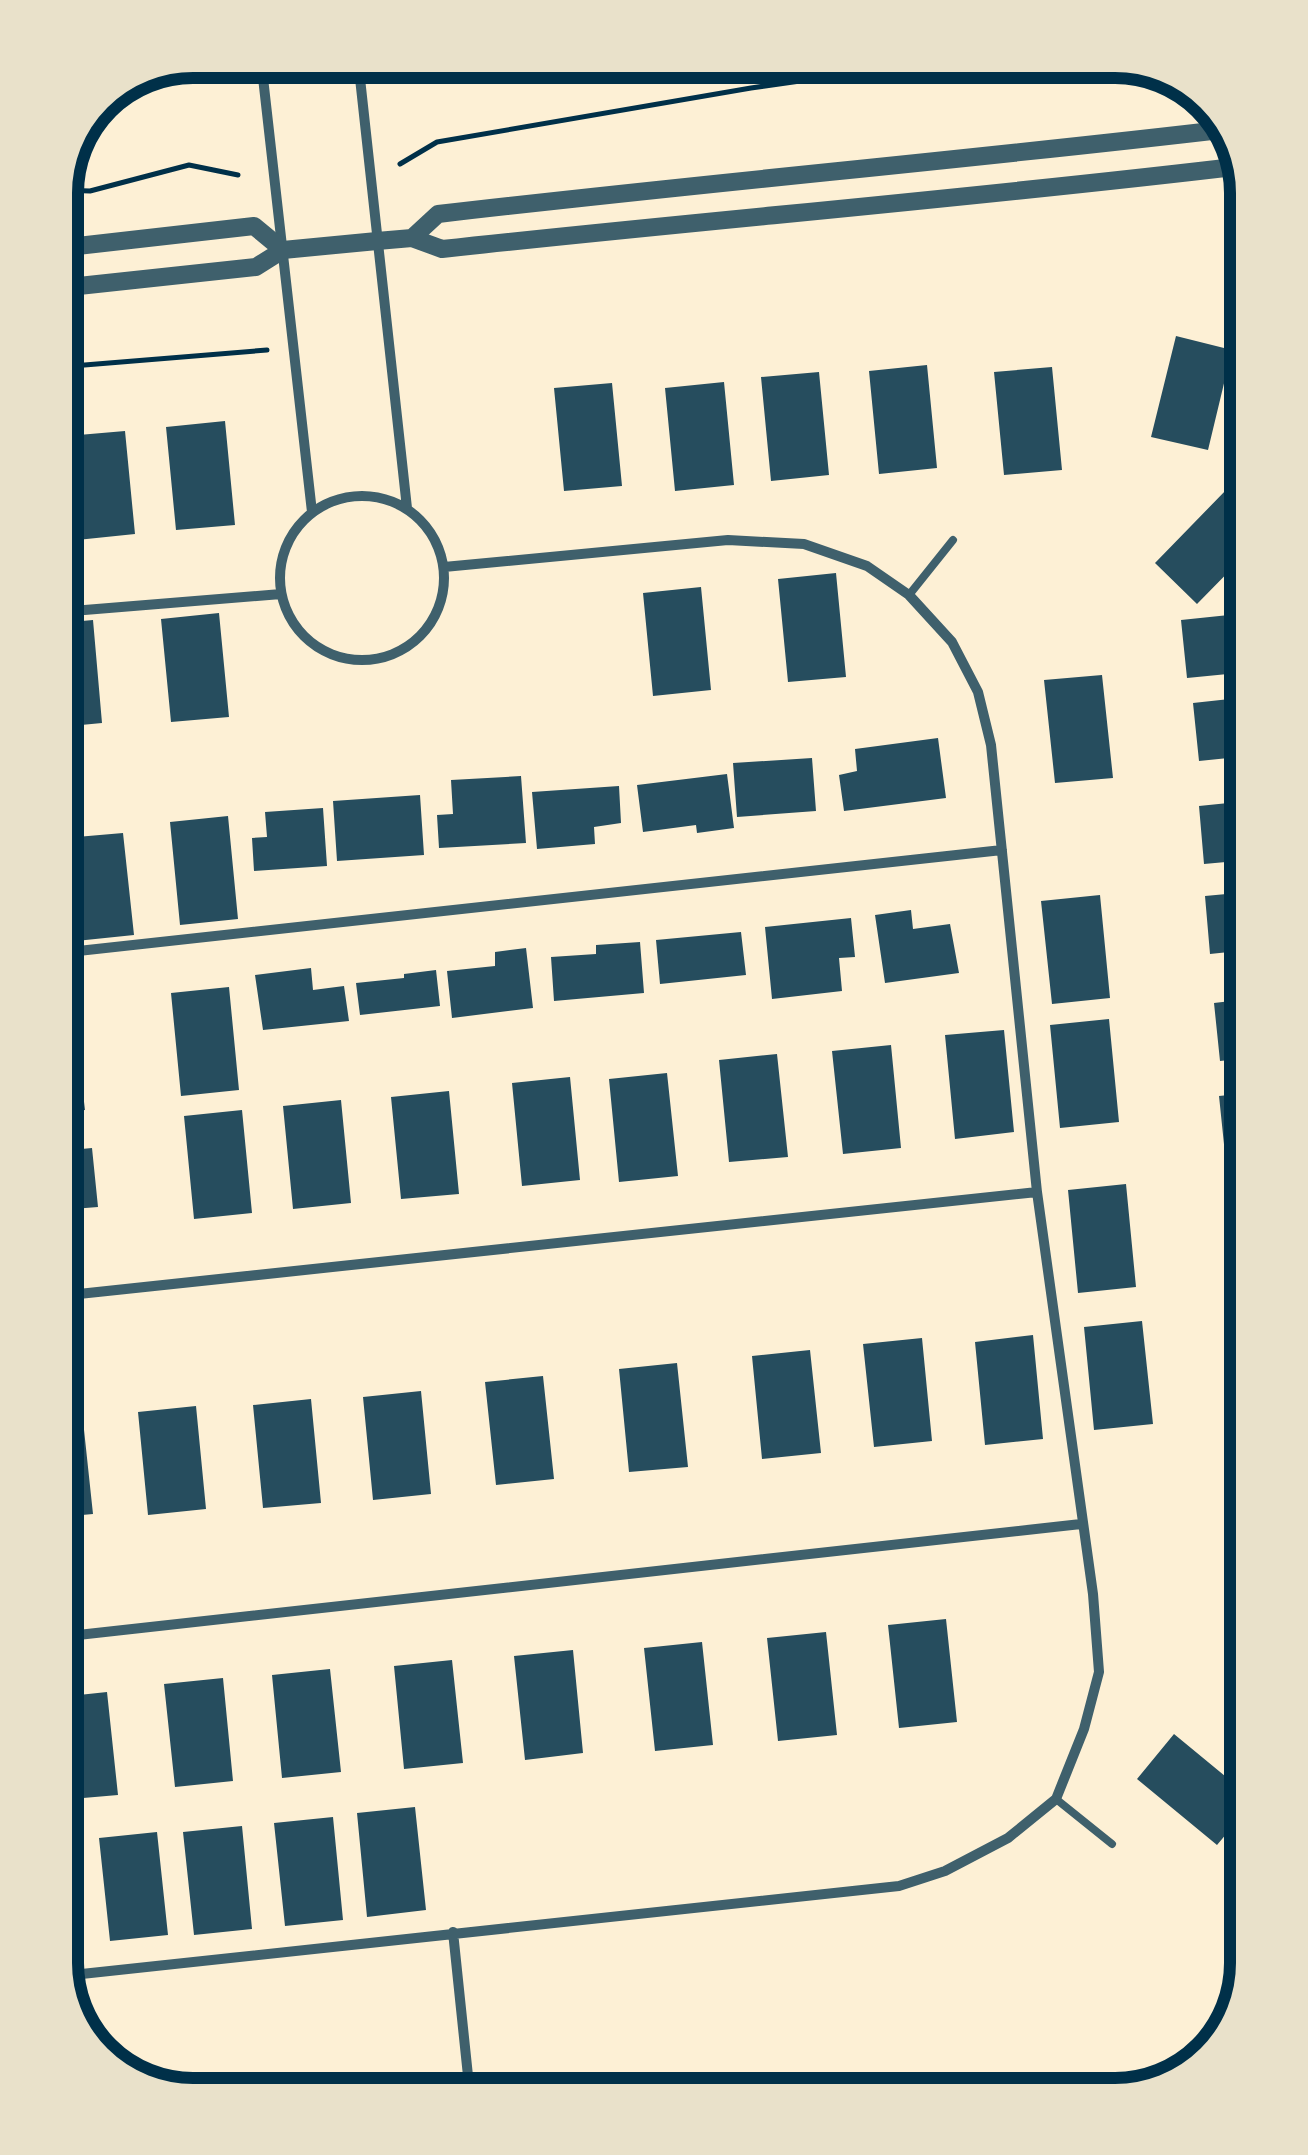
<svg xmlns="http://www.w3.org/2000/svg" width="1308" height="2155" viewBox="0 0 1308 2155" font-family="'Space Grotesk',sans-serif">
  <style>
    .building { fill: #264d5e }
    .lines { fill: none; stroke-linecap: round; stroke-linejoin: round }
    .path { stroke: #003049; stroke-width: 5 }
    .service { stroke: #3f606c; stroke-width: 8 }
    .minor { stroke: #3f606c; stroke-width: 10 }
    .tertiary { stroke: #3f606c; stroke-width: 18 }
    .rim { fill: none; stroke: #003049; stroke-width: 12 }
  </style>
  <rect width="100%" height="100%" fill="#fdf0d5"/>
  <path class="building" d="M1176,336L1232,350L1208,450L1151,437Z
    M927,365L937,468L879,474L869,371Z
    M1052,367L1062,470L1004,475L994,372Z
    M819,372L829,475L771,481L761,377Z
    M724,382L734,485L675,491L665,388Z
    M612,383L622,486L564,491L554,388Z
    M225,421L235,525L176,530L166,427Z
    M125,431L135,534L77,540L67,436Z
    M1227,489L1248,509V552L1197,604L1155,563Z
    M836,573L846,677L788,682L778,579Z
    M701,587L711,690L653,696L643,593Z
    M219,613L229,717L171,722L161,619Z
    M1248,613V672L1187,678L1181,620Z
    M93,620L102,723L60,727V623Z
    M1102,675L1113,778L1055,783L1044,680Z
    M1248,697V756L1199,761L1193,703Z
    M938,738L946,798L844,811L839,775L857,771L855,749Z
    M812,758L816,811L737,817L733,763Z
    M727,774L734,828L697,833L696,825L643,832L637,785Z
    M521,776L526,843L439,848L437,815L453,814L451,780Z
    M619,786L621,823L594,827L595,844L537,849L532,792Z
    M420,795L424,855L337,861L333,801Z
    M1248,801V860L1204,864L1199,806Z
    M323,808L327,866L254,871L252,838L267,837L265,812Z
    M228,816L238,919L180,925L170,822Z
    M123,833L134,935L76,941L65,838Z
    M1248,892V950L1210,954L1205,896Z
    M1100,895L1110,998L1052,1004L1041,901Z
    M911,910L913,929L950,924L959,973L885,983L875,915Z
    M851,918L855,957L839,958L842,991L772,999L765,927Z
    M741,932L746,975L660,984L656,940Z
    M640,942L644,993L554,1001L551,957L596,954V945Z
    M526,948L533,1008L452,1018L447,971L495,966V952Z
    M311,968L313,990L344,986L349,1021L263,1030L255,975Z
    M436,970L440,1006L360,1015L356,983L404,978V974Z
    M229,987L239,1090L181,1096L171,993Z
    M1248,999V1058L1220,1061L1214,1003Z
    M1109,1019L1119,1122L1060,1128L1050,1025Z
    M1004,1030L1014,1132L955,1139L945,1035Z
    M891,1045L901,1148L843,1154L832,1051Z
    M78,1052L85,1110L60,1113V1054Z
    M777,1054L788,1157L729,1162L719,1060Z
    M667,1073L678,1176L619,1182L609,1079Z
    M570,1077L580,1180L522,1186L512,1083Z
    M449,1091L459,1194L401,1199L391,1097Z
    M1248,1093V1152L1225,1154L1219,1096Z
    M341,1100L351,1203L293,1209L283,1106Z
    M242,1110L252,1213L194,1219L184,1116Z
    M92,1148L98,1207L60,1210V1151Z
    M1248,1172V1231L1231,1232L1225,1174Z
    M1126,1184L1136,1287L1078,1293L1068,1190Z
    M1248,1251V1310L1237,1311L1232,1253Z
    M1142,1321L1153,1424L1094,1430L1084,1327Z
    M1248,1332V1391H1242L1236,1333Z
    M1033,1335L1043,1439L985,1445L975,1342Z
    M922,1338L932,1441L874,1447L863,1344Z
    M810,1350L821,1453L762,1459L752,1356Z
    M677,1363L688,1467L629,1472L619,1369Z
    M543,1376L554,1479L496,1485L485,1382Z
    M421,1391L431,1494L373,1500L363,1397Z
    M311,1399L321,1503L263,1508L253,1405Z
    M1248,1403V1460H1245L1240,1404Z
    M196,1406L206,1509L148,1515L138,1412Z
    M82,1411L93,1514L60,1517V1413Z
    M1239,1479H1248V1539L1245,1540Z
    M946,1619L957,1722L899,1728L888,1625Z
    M826,1632L837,1735L778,1741L767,1638Z
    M702,1642L713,1745L655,1751L644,1648Z
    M573,1650L583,1753L525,1760L514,1656Z
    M452,1660L463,1763L404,1769L394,1666Z
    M330,1669L341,1772L282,1778L272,1675Z
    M223,1678L233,1781L175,1787L164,1684Z
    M107,1692L118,1795L60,1800V1697Z
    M1174,1734L1248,1795V1808L1217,1845L1137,1779Z
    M415,1807L426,1910L367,1917L357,1813Z
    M333,1817L343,1920L285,1926L274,1823Z
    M242,1826L252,1929L194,1935L183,1832Z
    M157,1832L168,1935L110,1941L99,1838Z
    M65,1839L76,1942L60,1944V1840Z"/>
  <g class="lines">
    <path class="path" d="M1070,60L1144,67
      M400,164L437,142L751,88L947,60
      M60,190L90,191L189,165L238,175
      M60,367L267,350"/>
    <path class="service" d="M909,595L953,540
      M1056,1799L1112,1844"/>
    <path class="minor" d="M261,60L312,512
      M358,60L407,508
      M280 578a82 82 0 1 1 164 0a82 82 0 1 1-164 0Z
      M60,612L281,594
      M60,953L1002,850
      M60,1296L1037,1192
      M60,1637L1081,1524
      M453,1932L470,2095
      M63,1976L899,1886L945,1871L1008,1838L1056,1799L1084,1729L1099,1672L1093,1594L1037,1192L991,745L978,692L952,642L909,595L867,566L804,544L728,540L444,567"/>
    <path class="tertiary" d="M412,238L438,214C702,183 966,160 1229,129
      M60,248L254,226L283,250
      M60,288L256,267L283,250L377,241L412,238L442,249C708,220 975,198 1242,166"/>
  </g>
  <path d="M0 0H1308V2155H0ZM193 78H1115A115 115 0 0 1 1230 193V1963A115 115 0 0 1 1115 2078H193A115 115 0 0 1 78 1963V193A115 115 0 0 1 193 78Z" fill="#e9e1ca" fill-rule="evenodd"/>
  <path class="rim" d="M193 78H1115A115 115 0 0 1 1230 193V1963A115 115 0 0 1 1115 2078H193A115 115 0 0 1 78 1963V193A115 115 0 0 1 193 78Z"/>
</svg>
